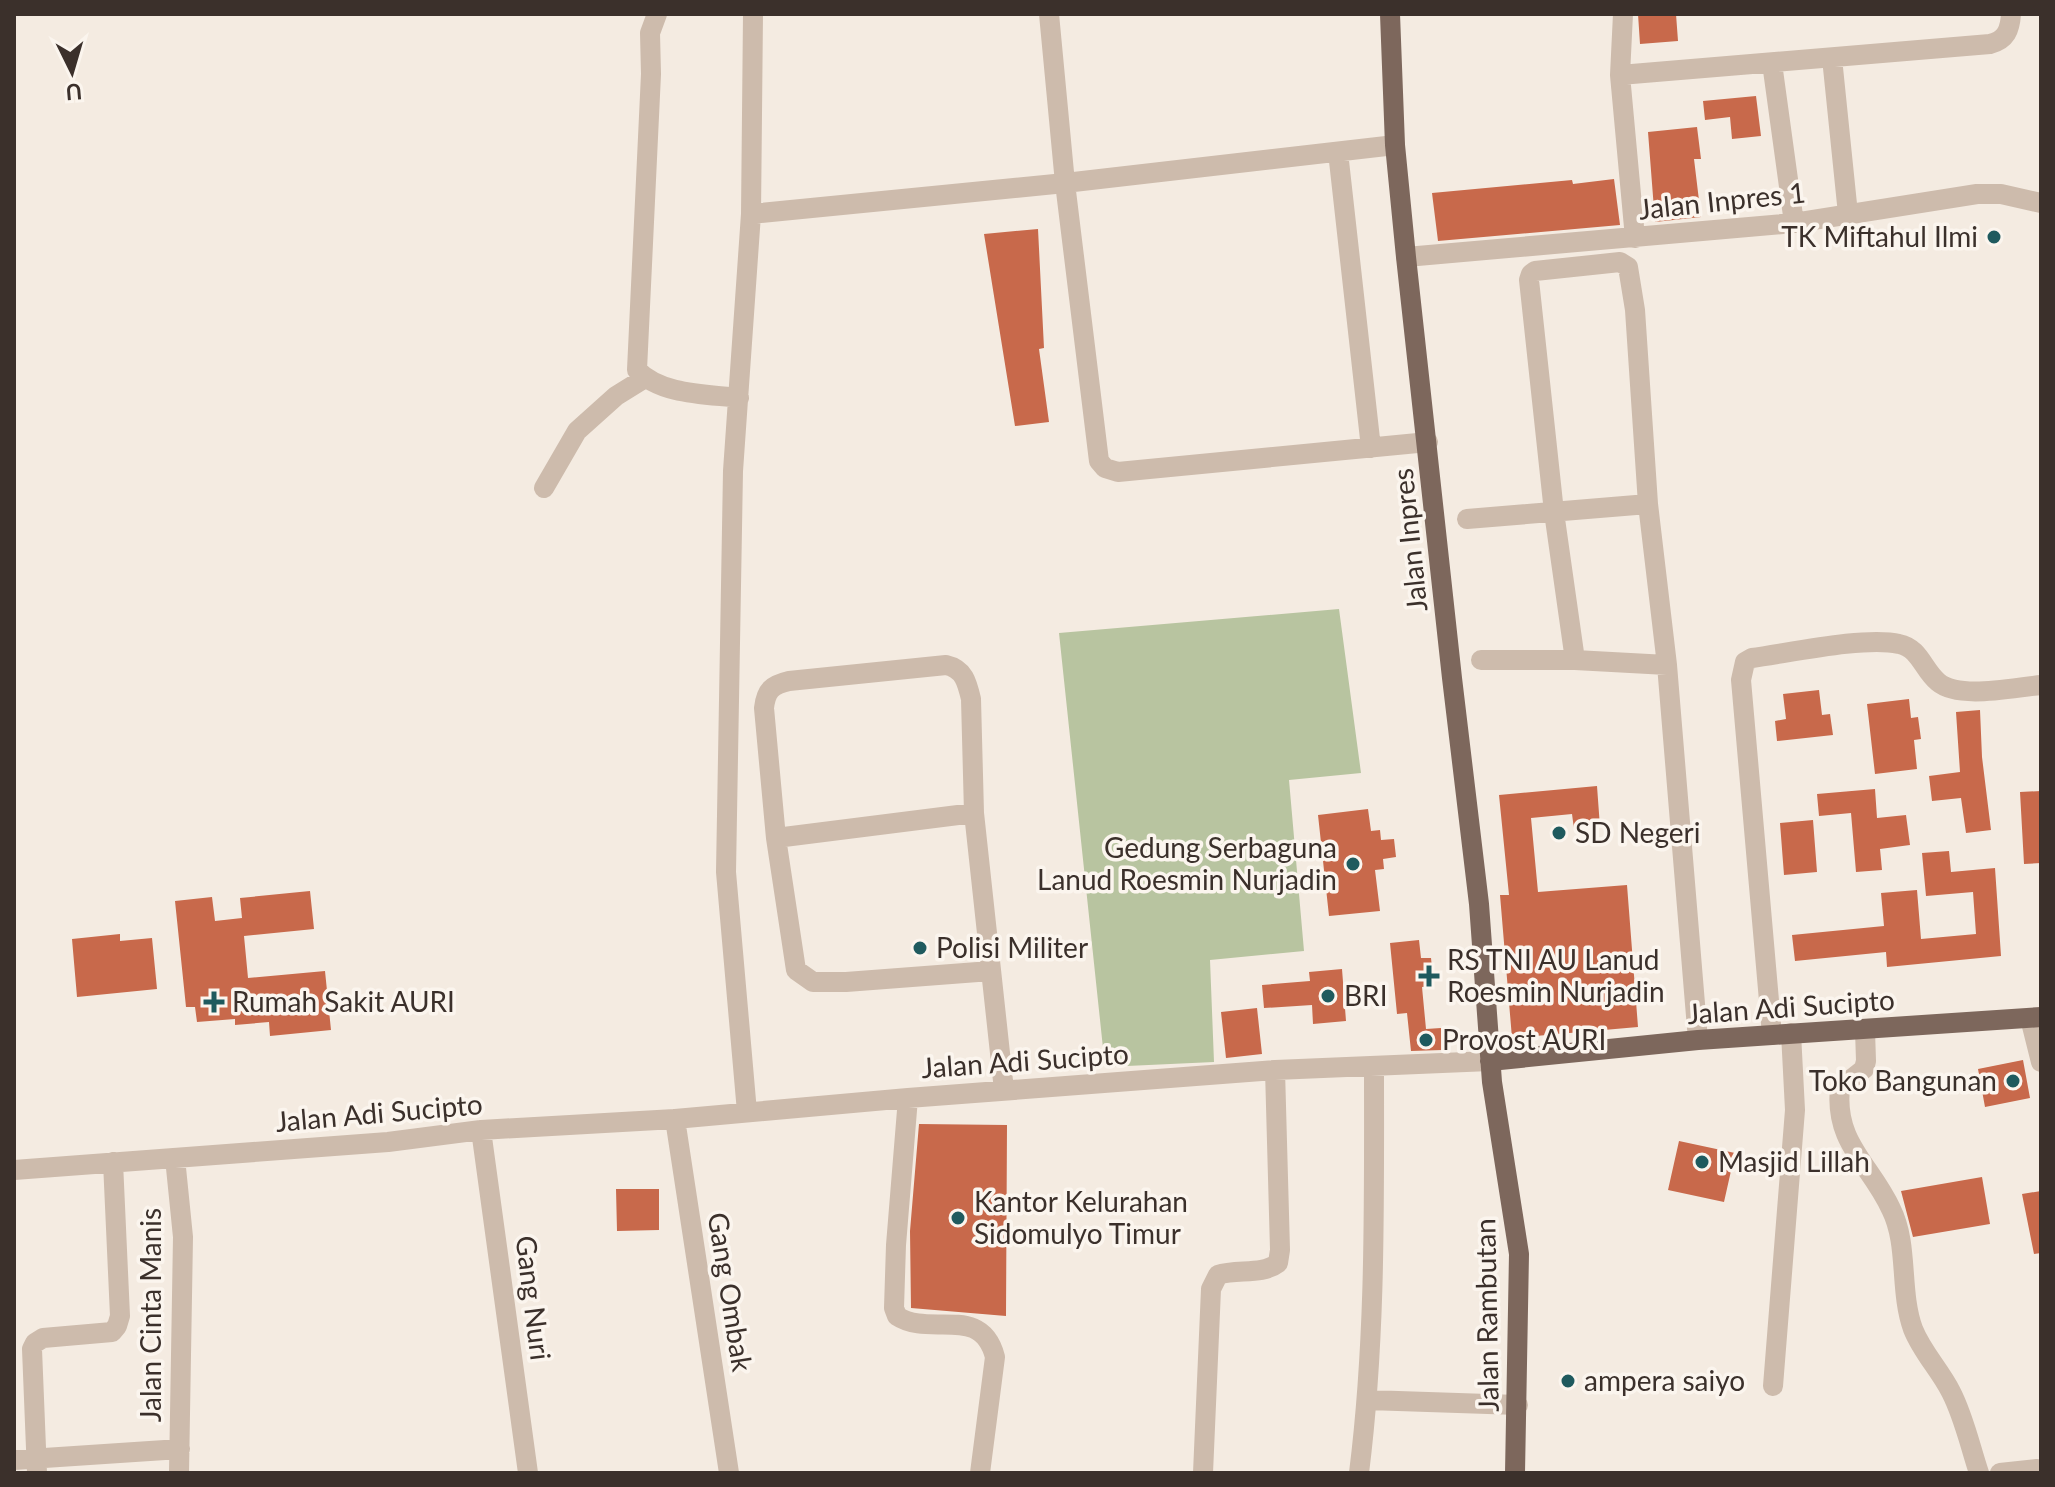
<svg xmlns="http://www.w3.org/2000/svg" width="2055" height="1487" viewBox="0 0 2055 1487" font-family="Lato,sans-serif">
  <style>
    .green { fill: #b8c4a0 }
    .building { fill: #c8694b }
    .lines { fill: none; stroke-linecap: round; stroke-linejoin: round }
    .minor { stroke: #cdbbac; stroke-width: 20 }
    .major { stroke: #7d675c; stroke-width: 20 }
    .poi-dot { fill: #1f5a5e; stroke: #fbf5ee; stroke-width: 3 }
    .labels { text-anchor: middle; stroke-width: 7; stroke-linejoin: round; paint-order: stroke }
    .street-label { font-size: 28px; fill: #3b302b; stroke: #fbf5ee }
    .poi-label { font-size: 28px; fill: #3b302b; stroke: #fbf5ee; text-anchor: start }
  </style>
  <rect width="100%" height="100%" fill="#f4ebe1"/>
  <path class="green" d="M1339,609L1361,773L1289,780L1304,951L1210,960L1214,1062L1105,1067L1059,633Z"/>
  <path class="building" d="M1638,14H1676L1678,41L1640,44Z
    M1756,96L1761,136L1732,139L1730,117L1705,120L1703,101Z
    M1697,127L1701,159H1694L1701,217L1655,222L1648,132Z
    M1614,179L1620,225L1438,241L1432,193L1572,180L1573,184Z
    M1038,229L1044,348L1039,349L1049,422L1015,426L984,234Z
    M1819,690L1822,715L1830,714L1833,735L1777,741L1775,721L1786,719L1783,694Z
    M1909,699L1911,718L1918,717L1921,739L1914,740L1917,769L1875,774L1867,704Z
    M1980,710L1982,757L1991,830L1966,833L1961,798L1932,801L1929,776L1960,772L1956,712Z
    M1597,786L1600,827L1574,829L1572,814L1531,818L1538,892L1627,885L1638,1027L1512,1038L1500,895H1509L1499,795Z
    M1875,789L1877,818L1906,815L1910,845L1880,849L1882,870L1856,872L1851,813L1819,816L1817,794Z
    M2041,791V863L2024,864L2020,792Z
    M1368,809L1371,831L1380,830L1381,840L1394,839L1396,857L1383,859L1384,869L1375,870L1380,911L1329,916L1318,815Z
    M1813,820L1817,872L1784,875L1780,823Z
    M1949,851L1951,872L1995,868L2001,956L1887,967L1886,952L1795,961L1792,935L1884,926L1881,893L1917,890L1921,939L1976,934L1973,892L1926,896L1922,853Z
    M310,891L314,929L244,936L248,978L325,971L331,1030L270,1036L269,1022L235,1025V1019L197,1022L195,1007H186L175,901L212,897L215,921L242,918L240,898Z
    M120,934V941L152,938L157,989L77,997L72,939Z
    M1419,940L1421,958H1431L1434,986L1422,987L1426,1029L1441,1028L1442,1050L1411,1051L1407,1013L1397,1014L1390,943Z
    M1342,969L1346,1021L1313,1024L1312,1005L1264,1008L1262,985L1310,981L1309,972Z
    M1257,1008L1262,1054L1226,1058L1221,1012Z
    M2023,1060L2030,1098L1985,1107L1978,1069Z
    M919,1124L1007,1125L1006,1316L911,1308L910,1231Z
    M1679,1141L1735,1153L1724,1202L1668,1190Z
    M1982,1177L1990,1224L1913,1237L1901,1191Z
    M616,1189H659V1230L617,1231Z
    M2041,1191V1253L2034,1254L2022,1194Z"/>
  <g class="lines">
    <path class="minor" d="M657,14L650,33L651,74L637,370C661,395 706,394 739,398
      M1049,14L1065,183L1099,461L1105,468L1118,472L1428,442
      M1623,14L1620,75L1635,238
      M1832,58L1848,214
      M1772,63L1794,223
      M1620,75L1990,44C2006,40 2010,30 2011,14
      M1338,152L1371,448
      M751,214L1065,183L1395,145
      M1406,257L1794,223L1977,194H2001L2041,203
      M544,488L577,431L616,396L645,378
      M1467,519L1648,504
      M1481,660H1575L1667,665
      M1575,660L1554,512L1529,280L1531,274L1535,271L1620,262L1628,267L1635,310L1648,504L1667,665L1698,1040
      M776,838L974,813
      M991,971L846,982H813L796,970L776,838L764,708C766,690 772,685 789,681L946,665C964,669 967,682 971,699L974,813L1004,1090
      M2030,1018L2041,1062
      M1865,1030L1866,1061L1864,1069L1840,1088C1834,1143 1871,1165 1891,1209C1909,1245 1899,1290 1913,1329C1922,1352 1940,1370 1951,1392C1964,1417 1970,1446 1979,1473
      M1772,1035L1741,680L1745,662L1752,658C1789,653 1866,636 1899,644C1920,648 1923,670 1938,682C1959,700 2015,687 2041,685
      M908,1098L896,1245L894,1308L897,1316C930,1338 981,1303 995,1357L980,1473
      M747,1112L726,872L733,471L751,214L753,14
      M675,1119L729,1473
      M481,1130L528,1473
      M175,1158L183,1237L179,1473
      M14,1170L388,1142L481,1130L675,1119L908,1098L1275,1070L1490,1061
      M1773,1386L1795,1110L1791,1033
      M1368,1400L1518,1405
      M14,1460L180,1449
      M37,1473L32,1349L35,1343L43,1338L112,1332L117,1326L120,1316L113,1162
      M1203,1473L1211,1289L1218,1275C1237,1268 1261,1276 1278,1263L1280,1250L1275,1070
      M1359,1473C1376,1338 1374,1202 1374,1066
      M2000,1473L2037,1469"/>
    <path class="major" d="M1390,14L1395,145L1406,257L1452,678L1479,904L1492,1082L1519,1254L1515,1473
      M1490,1061L1698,1040L2041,1017"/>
  </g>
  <g class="poi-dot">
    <circle cx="1994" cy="237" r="8"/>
    <circle cx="1559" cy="833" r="8"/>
    <circle cx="1353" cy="864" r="8"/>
    <circle cx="920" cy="948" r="8"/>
    <path d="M1425 964h8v8h8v8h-8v8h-8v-8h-8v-8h8z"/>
    <circle cx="1328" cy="996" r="8"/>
    <path d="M210 990h8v8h8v8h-8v8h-8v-8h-8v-8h8z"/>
    <circle cx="1426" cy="1040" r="8"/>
    <circle cx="2013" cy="1081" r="8"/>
    <circle cx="1702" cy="1162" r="8"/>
    <circle cx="958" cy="1218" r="8"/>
    <circle cx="1568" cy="1381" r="8"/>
  </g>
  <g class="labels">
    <g class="street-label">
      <text transform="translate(1722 201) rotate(-6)" y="10">Jalan Inpres 1</text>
      <text transform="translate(1410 540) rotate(-96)" y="10">Jalan Inpres</text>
      <text transform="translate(1791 1007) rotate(-4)" y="10">Jalan Adi Sucipto</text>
      <text transform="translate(1025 1061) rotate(-4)" y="10">Jalan Adi Sucipto</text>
      <text transform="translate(379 1113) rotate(-5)" y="10">Jalan Adi Sucipto</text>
      <text transform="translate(730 1292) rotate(81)" y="10">Gang Ombak</text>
      <text transform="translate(533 1298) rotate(83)" y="10">Gang Nuri</text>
      <text transform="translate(151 1315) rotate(-90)" y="10">Jalan Cinta Manis</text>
      <text transform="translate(1487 1315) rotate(-91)" y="10">Jalan Rambutan</text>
    </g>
    <g class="poi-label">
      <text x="1978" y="247" text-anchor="end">TK Miftahul Ilmi</text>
      <text x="1575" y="843">SD Negeri</text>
      <text x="1337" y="858" text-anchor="end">Gedung Serbaguna<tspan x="1337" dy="32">Lanud Roesmin Nurjadin</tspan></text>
      <text x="936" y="958">Polisi Militer</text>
      <text x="1447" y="970">RS TNI AU Lanud<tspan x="1447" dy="32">Roesmin Nurjadin</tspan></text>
      <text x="1344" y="1006">BRI</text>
      <text x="232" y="1012">Rumah Sakit AURI</text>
      <text x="1442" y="1050">Provost AURI</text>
      <text x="1997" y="1091" text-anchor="end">Toko Bangunan</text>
      <text x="1718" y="1172">Masjid Lillah</text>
      <text x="974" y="1212">Kantor Kelurahan<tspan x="974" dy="32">Sidomulyo Timur</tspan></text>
      <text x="1584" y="1391">ampera saiyo</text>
    </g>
  </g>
  <rect width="2055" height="1487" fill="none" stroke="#3b302b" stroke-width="32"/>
  <g transform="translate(72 72) rotate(175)" stroke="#fbf5ee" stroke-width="6" paint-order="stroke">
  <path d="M0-6L14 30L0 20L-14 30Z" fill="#3b302b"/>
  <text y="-12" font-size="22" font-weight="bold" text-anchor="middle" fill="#3b302b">U</text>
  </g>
</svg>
